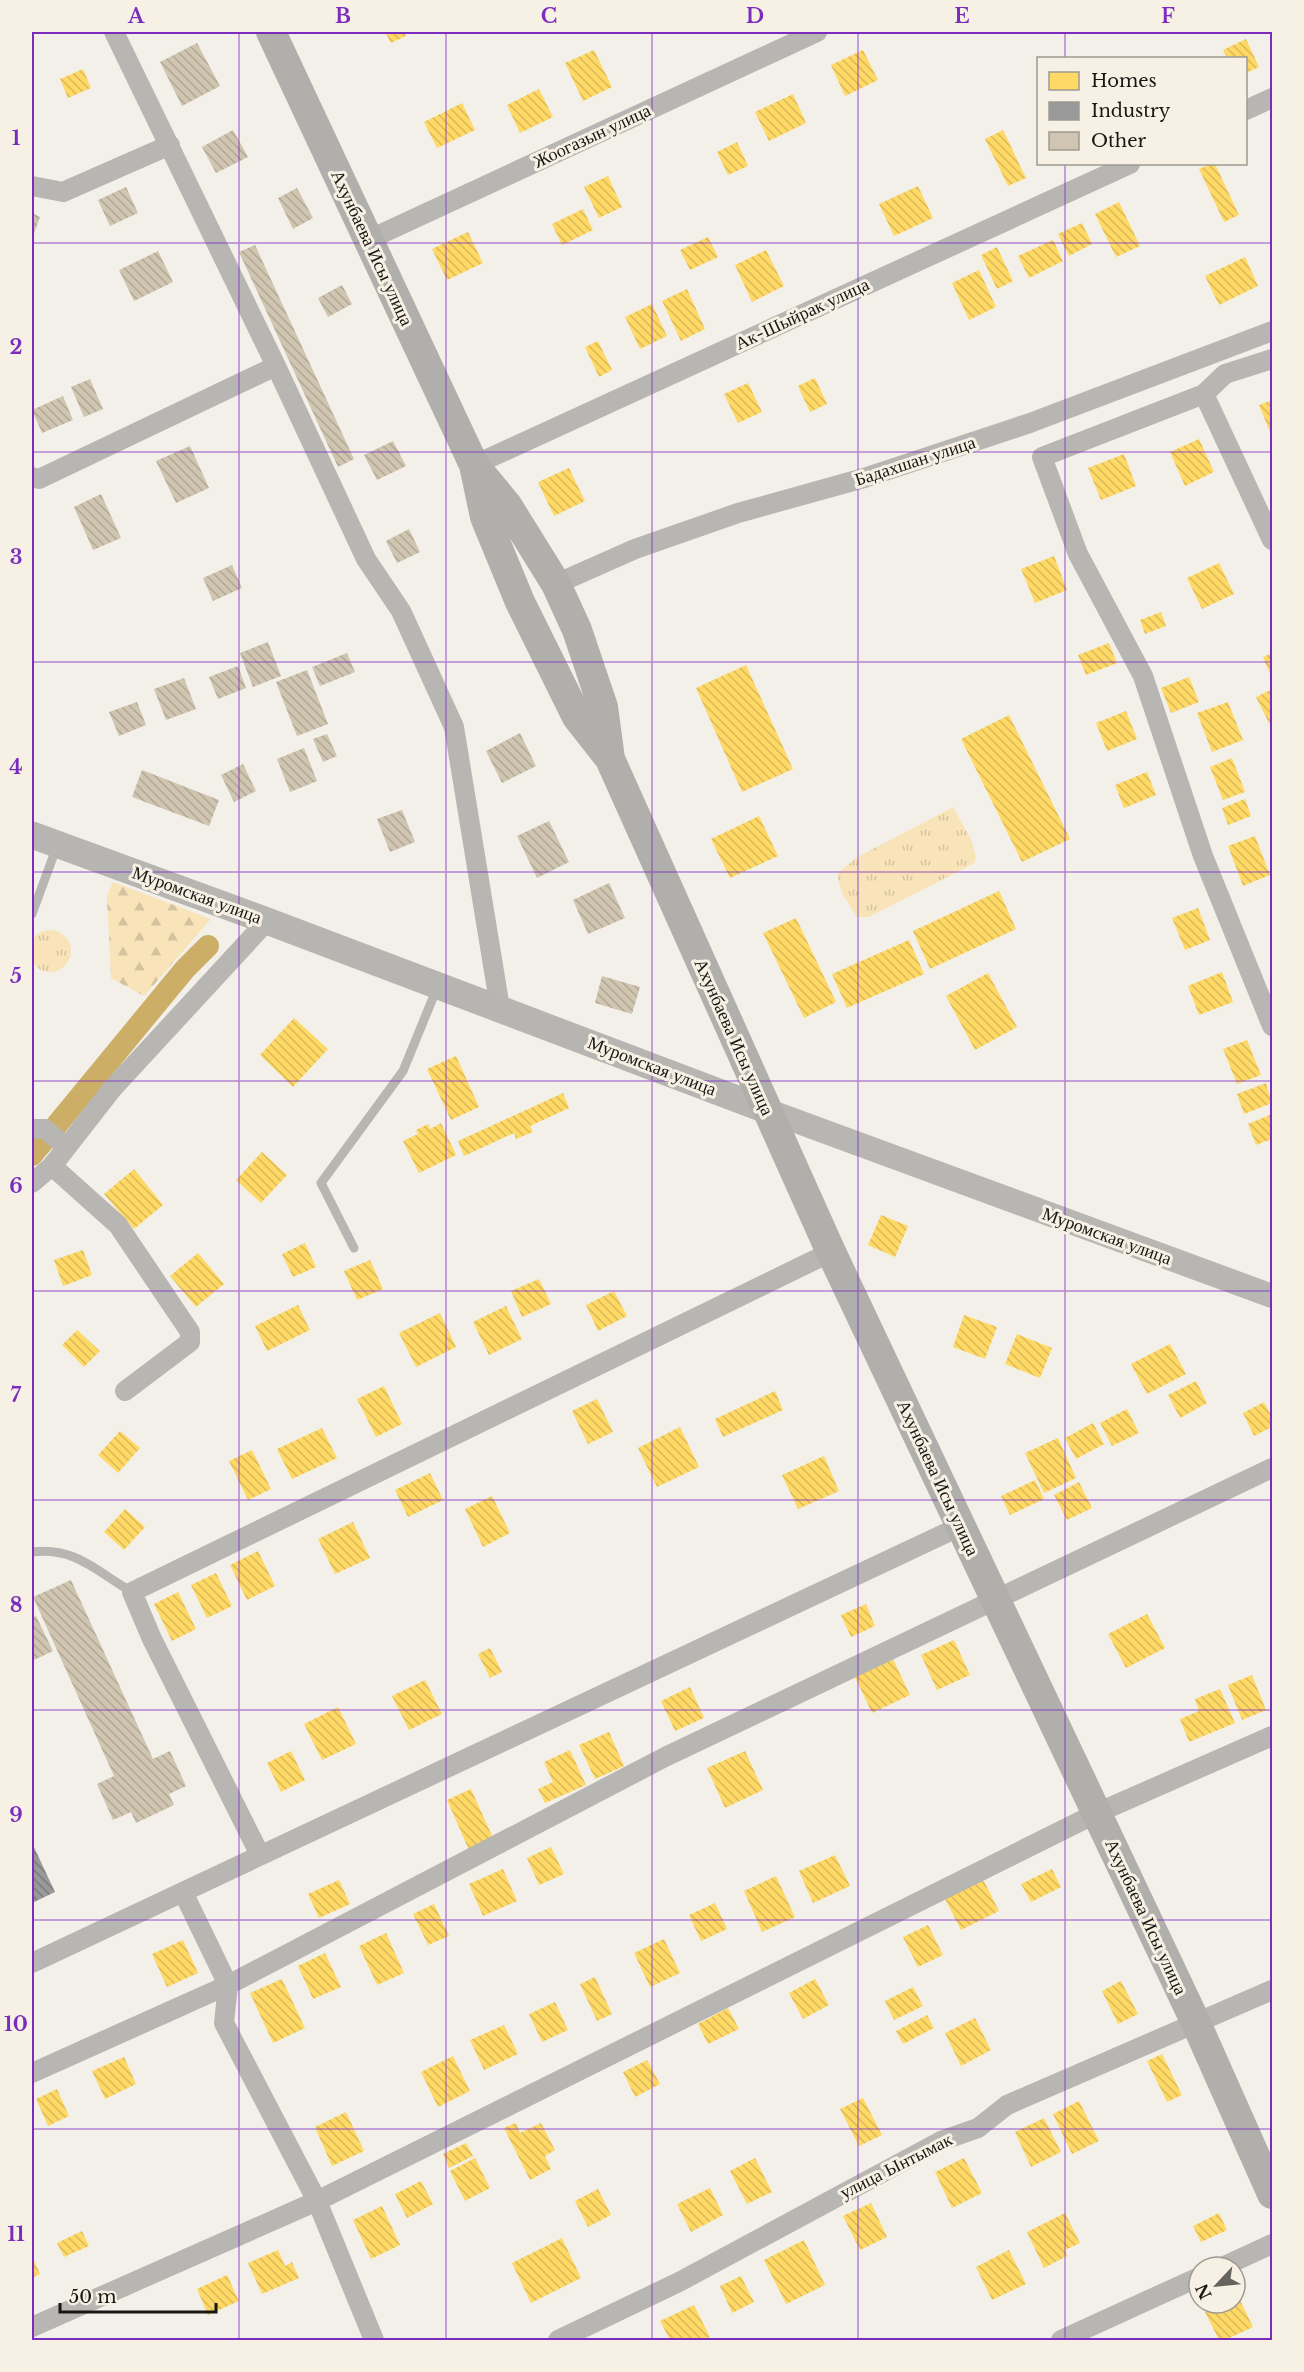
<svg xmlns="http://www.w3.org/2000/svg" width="1304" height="2372" viewBox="0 0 1304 2372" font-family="'Libre Baskerville',serif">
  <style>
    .grass { fill: url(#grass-tufts) }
    .forest { fill: url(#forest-firs) }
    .homes { fill: url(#homes-back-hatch) }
    .industry { fill: url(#industry-back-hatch) }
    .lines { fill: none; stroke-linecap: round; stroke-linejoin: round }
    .canal { stroke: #ccae67; stroke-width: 22 }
    .building { fill: url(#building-back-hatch) }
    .service { stroke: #b8b6b3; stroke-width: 9 }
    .minor { stroke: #b8b6b3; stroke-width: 20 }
    .tertiary { stroke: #b8b6b3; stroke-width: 24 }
    .secondary { stroke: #b7b5b2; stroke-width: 27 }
    .primary { stroke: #b0afab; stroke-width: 30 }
    .grid { fill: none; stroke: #7b2cbf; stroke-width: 1.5; stroke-opacity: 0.55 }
    .labels { text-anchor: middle; stroke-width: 6; stroke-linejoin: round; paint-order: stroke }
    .street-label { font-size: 18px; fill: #191713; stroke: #f7f1e5 }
    .neatline { fill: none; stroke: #7b2cbf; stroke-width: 2 }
    .grid-label { font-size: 20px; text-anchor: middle; font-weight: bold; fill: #7b2cbf }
  </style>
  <defs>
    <pattern id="grass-tufts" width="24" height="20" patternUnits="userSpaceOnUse" patternTransform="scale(1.5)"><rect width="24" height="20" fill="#f9e4ba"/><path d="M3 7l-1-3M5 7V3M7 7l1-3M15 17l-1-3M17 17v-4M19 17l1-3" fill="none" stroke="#d5c39f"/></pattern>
    <pattern id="forest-firs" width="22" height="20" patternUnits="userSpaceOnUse" patternTransform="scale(1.5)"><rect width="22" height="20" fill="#f9e4ba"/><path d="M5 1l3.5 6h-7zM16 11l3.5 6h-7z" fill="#d5c39f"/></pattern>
    <pattern id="homes-back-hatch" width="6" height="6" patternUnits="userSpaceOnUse" patternTransform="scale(1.5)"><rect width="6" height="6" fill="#ffd966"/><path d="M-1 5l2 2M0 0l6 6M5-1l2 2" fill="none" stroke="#daba58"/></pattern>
    <pattern id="industry-back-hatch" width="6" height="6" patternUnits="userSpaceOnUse" patternTransform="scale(1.5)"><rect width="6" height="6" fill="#999"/><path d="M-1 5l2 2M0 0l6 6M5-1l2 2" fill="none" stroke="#7c7c7c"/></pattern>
    <pattern id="building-back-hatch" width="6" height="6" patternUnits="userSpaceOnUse" patternTransform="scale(1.5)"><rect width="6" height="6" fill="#cfc5b0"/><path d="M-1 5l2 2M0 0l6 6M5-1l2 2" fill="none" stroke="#b1a896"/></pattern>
  </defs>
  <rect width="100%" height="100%" fill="#f3f0e9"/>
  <path class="grass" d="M953,807L972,841L976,859L973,864L869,917H857L842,893L837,874L856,858Z
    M29 951a21 21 0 1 1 42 0a21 21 0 1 1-42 0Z"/>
  <path class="forest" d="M113,882L211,919L144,996L111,978L107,896Z"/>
  <path class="homes" d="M385,32H404L406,36L391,43Z
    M1246,39L1259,67L1246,73V58H1227L1223,50Z
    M594,50L612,87L583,101L565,63Z
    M863,50L878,80L845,96L831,65Z
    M83,69L91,88L68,98L60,79Z
    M539,89L553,117L520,133L507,105Z
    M793,94L806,123L769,141L755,112Z
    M462,103L475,130L437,148L424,122Z
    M1003,130L1026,178L1008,186L985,139Z
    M737,142L748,166L728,175L717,152Z
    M1211,164H1215L1239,215L1224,222L1199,169Z
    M608,176L622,207L599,218L584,187Z
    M918,186L933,218L894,236L879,204Z
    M1119,202L1140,246L1116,257L1095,214Z
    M583,209L593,230L562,245L552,224Z
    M1082,223L1092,244L1069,256L1058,234Z
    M468,232L483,263L447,280L432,249Z
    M708,237L718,257L690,270L680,250Z
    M1053,240L1063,261L1029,278L1018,256Z
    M997,247L1013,281L997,289L981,255Z
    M766,250L784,286L752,302L735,265Z
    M1245,257L1258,286L1219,305L1205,276Z
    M979,270L996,307L969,320L952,283Z
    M687,289L705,329L681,341L662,301Z
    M652,304L667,336L640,349L625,317Z
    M598,341L612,370L599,377L585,347Z
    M815,378L827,404L810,412L798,386Z
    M748,383L762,412L738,423L724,394Z
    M1272,400V437L1259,405Z
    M1199,439L1214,472L1185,486L1170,452Z
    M1124,454L1136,486L1101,500L1088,468Z
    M569,468L585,501L554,516L538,482Z
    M1054,556L1067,590L1035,603L1021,569Z
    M1219,563L1234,594L1202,609L1187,578Z
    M1161,612L1166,626L1145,634L1140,620Z
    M1109,643L1117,663L1086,675L1078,655Z
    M1272,653V679L1263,657Z
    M746,665L793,769L742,792L696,688Z
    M1189,677L1199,702L1171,713L1161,688Z
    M1272,689V724L1270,725L1256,697Z
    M1228,702L1243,740L1212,752L1197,713Z
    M1126,711L1137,739L1107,751L1096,723Z
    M1009,715L1070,839L1022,862L961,739Z
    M1232,758L1245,792L1223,800L1210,767Z
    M1147,772L1156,795L1124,808L1115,785Z
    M1245,799L1251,816L1228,825L1222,808Z
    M759,816L778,856L730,878L711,839Z
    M1255,836L1270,875L1243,886L1228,846Z
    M999,891L1016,929L930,969L913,931Z
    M1198,908L1210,940L1185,950L1172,918Z
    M796,918L836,1002L804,1018L763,933Z
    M909,940L924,974L847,1008L832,974Z
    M1222,972L1233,1002L1199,1015L1188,986Z
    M988,973L1017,1027L975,1050L946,996Z
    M294,1018L328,1049L293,1087L260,1055Z
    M1247,1040L1261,1075L1237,1084L1223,1049Z
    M456,1056L479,1107L451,1120L427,1069Z
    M1266,1083L1272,1103L1244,1114L1237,1094Z
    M563,1093L569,1108L530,1126L533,1132L516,1139L514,1133L464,1156L458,1141Z
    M1272,1114V1139L1256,1145L1248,1124Z
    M441,1123L456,1155L419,1173L403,1141L418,1134L416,1130L428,1124L430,1129Z
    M262,1152L287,1175L261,1203L236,1180Z
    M134,1169L163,1205L134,1229L104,1194Z
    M881,1215L908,1226L895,1257L868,1245Z
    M305,1243L316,1267L293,1277L282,1254Z
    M83,1250L92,1275L63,1286L54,1260Z
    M198,1253L224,1284L196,1307L170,1276Z
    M370,1260L383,1289L357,1300L344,1271Z
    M539,1279L551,1304L522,1317L511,1291Z
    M614,1291L627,1316L598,1331L586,1305Z
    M298,1305L310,1330L267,1351L255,1326Z
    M506,1306L522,1339L489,1355L473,1322Z
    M440,1313L456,1347L416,1367L399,1333Z
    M964,1315L997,1327L985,1359L953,1347Z
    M77,1330L100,1351L84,1367L62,1345Z
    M1017,1334L1052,1348L1040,1378L1005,1364Z
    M1170,1344L1186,1374L1147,1394L1131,1364Z
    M1196,1381L1207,1403L1180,1418L1168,1395Z
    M384,1386L402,1424L376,1437L357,1399Z
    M775,1391L783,1410L723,1437L715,1419Z
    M597,1399L613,1432L588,1444L572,1411Z
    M1264,1402L1272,1417V1427L1254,1436L1243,1413Z
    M1127,1409L1139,1433L1112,1446L1100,1423Z
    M1093,1423L1104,1444L1076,1459L1065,1438Z
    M680,1427L699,1467L657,1487L638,1448Z
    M322,1428L337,1458L292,1479L277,1449Z
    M120,1431L140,1448L118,1473L98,1455Z
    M1058,1438L1076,1478L1044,1493L1025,1453Z
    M252,1450L271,1489L248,1500L229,1461Z
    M824,1456L839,1491L798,1509L782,1475Z
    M430,1473L443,1500L408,1517L395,1490Z
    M1035,1480L1044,1499L1010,1515L1001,1496Z
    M1079,1482L1092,1508L1067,1520L1054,1495Z
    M492,1496L510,1533L483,1547L465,1509Z
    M125,1509L145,1527L124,1550L104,1532Z
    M353,1522L370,1558L335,1574L318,1539Z
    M258,1551L275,1586L247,1600L230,1565Z
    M216,1573L232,1606L207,1618L191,1585Z
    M178,1592L196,1629L172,1641L154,1604Z
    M866,1604L875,1626L851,1637L841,1615Z
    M1147,1614L1165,1648L1126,1668L1108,1634Z
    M954,1640L970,1675L937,1690L921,1655Z
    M490,1648L502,1672L490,1678L478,1654Z
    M893,1659L910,1695L872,1713L855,1677Z
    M1252,1675L1266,1710L1242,1720L1228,1685Z
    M425,1680L442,1714L409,1730L392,1696Z
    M690,1687L704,1718L675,1731L661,1701Z
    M1220,1689L1235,1723L1189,1742L1180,1719L1199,1711L1195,1699Z
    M338,1707L356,1744L322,1760L304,1724Z
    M609,1732L624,1766L595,1779L579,1745Z
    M570,1750L586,1785L545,1803L538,1789L553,1782L544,1762Z
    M291,1751L305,1780L281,1792L267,1763Z
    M745,1751L763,1790L725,1808L707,1768Z
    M471,1789L493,1838L469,1850L447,1800Z
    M551,1847L564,1874L539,1885L527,1858Z
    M835,1855L850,1886L813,1903L799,1871Z
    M503,1869L517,1901L483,1916L469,1884Z
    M1052,1869L1061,1887L1031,1902L1021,1884Z
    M776,1876L795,1917L762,1932L744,1891Z
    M983,1879L999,1911L961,1930L945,1899Z
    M339,1880L350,1904L319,1918L308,1894Z
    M715,1903L727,1929L701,1941L689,1915Z
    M434,1904L449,1936L428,1945L413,1914Z
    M928,1925L943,1955L918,1967L903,1937Z
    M386,1933L404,1973L377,1985L359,1946Z
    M664,1939L680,1973L650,1987L634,1953Z
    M183,1940L198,1973L167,1987L152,1954Z
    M325,1953L341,1987L313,1999L298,1966Z
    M595,1977L612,2014L597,2021L580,1984Z
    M282,1979L305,2028L273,2043L250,1993Z
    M815,1979L829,2005L803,2019L789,1993Z
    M1121,1981L1138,2014L1118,2024L1102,1991Z
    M913,1987L923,2006L894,2020L885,2001Z
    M555,2002L568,2030L542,2042L529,2014Z
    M728,2008L739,2029L708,2044L698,2024Z
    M927,2015L934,2028L903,2044L896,2031Z
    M975,2018L991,2050L961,2066L945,2033Z
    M504,2025L518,2054L484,2070L470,2040Z
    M1162,2054L1182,2095L1167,2102L1147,2061Z
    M453,2056L470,2091L438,2107L421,2072Z
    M124,2057L136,2084L105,2099L92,2071Z
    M647,2060L660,2084L635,2097L623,2072Z
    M57,2089L69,2116L48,2126L36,2099Z
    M863,2098L882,2135L859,2146L840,2109Z
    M1079,2101L1099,2141L1072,2154L1053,2114Z
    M346,2112L364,2151L332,2166L315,2127Z
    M1044,2118L1061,2152L1031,2167L1015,2132Z
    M516,2123L520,2133L541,2123L555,2150L545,2156L551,2169L530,2180L504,2128Z
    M466,2143L473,2156L449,2168L443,2154Z
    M475,2158L490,2188L465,2201L450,2171Z
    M755,2158L772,2192L747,2204L730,2171Z
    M964,2158L982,2193L952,2208L935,2172Z
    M421,2181L433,2204L407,2218L395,2194Z
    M710,2188L723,2215L691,2232L677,2204Z
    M598,2189L611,2215L588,2227L575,2201Z
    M871,2203L887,2237L860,2250L843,2216Z
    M382,2206L400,2245L371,2259L353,2220Z
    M1065,2213L1080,2243L1065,2250L1067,2256L1044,2268L1027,2232Z
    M1219,2213L1227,2230L1201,2242L1193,2226Z
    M82,2231L89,2246L64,2257L57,2243Z
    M562,2238L581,2278L531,2303L512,2263Z
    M804,2240L825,2285L786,2304L764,2260Z
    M278,2250L285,2266L292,2262L299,2278L262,2294L248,2263Z
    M1009,2250L1026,2284L992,2300L976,2267Z
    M32,2256L40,2274L32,2278Z
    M227,2275L239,2301L208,2315L197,2289Z
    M741,2276L754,2302L732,2313L720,2286Z
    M1238,2296L1253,2327L1225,2340H1219L1205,2312L1223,2303H1235Z
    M694,2305L710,2337L702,2340H670L660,2321Z"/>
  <path class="industry" d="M32,1843L55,1892L32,1903Z"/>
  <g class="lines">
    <path class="canal" d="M32,1155L185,969L208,946"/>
  </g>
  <path class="building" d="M197,43L220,86L182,106L160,62Z
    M233,130L248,157L216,173L202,147Z
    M126,187L138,213L110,226L98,200Z
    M297,188L313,218L293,229L278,198Z
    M32,213L40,217L32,239Z
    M255,245L354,459L338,467L239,252Z
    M158,251L173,282L134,301L119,270Z
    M342,285L352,304L328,317L318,298Z
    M90,379L103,409L84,417L71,387Z
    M63,396L73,420L42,433L32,410Z
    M393,441L406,466L377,480L364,455Z
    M190,446L209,488L176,503L156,461Z
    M101,494L121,538L93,550L74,507Z
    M409,529L420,552L397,563L386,541Z
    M232,565L242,588L213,601L203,578Z
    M268,642L281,676L253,687L240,653Z
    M347,653L355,672L320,686L312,667Z
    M238,666L246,688L218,699L209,677Z
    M307,670L328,724L297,736L276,682Z
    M184,678L196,709L166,720L154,689Z
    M137,702L146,725L119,736L109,712Z
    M520,733L536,766L502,783L486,751Z
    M327,734L337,756L323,762L313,739Z
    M304,748L317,781L290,792L277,759Z
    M243,764L256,791L234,802L221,775Z
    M142,770L219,800L209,826L132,797Z
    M402,810L415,842L390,852L377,819Z
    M549,821L569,862L537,878L517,836Z
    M609,883L625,918L588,934L573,900Z
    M602,976L640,987L632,1014L595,1003Z
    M71,1580L153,1759L170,1751L186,1786L169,1794L174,1805L136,1823L131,1812L113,1820L97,1784L114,1776L33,1597Z
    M36,1616L53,1651L32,1661V1618Z"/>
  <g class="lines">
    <path class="service" d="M32,914L57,846
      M354,1248L321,1183L403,1071L437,988
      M32,1552C76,1547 96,1571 132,1592"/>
    <path class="minor" d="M114,32L276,366L366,559L401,611L454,727L500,1008
      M1246,110L1272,98
      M32,186L63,192L170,145
      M368,240L817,32
      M1272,359L1225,374L1204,394L1042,457L1078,554L1143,676L1203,856L1272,1026
      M1204,394L1272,540
      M474,465L1130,164
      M32,477L39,479L276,366
      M556,584L635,549L738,513L864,478L1030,423L1272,331
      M32,1129H45L65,1146
      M52,1166L118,1225L190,1332V1342L125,1391
      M32,1183L52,1166L112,1089L267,921
      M260,1855L152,1639L132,1592L831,1252
      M183,1892L228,1985L224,2023L317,2201L374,2340
      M32,1963L961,1526
      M32,2073L228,1985L665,1757L1272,1468
      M1222,2267L1272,2244
      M32,2327L317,2201L1097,1813L1272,1736
      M558,2340L679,2282L941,2141L978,2128L1007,2105L1272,1990
      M1061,2340L1199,2277"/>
    <path class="tertiary" d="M766,1110L1272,1296"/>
    <path class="secondary" d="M32,835L267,921L766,1110"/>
    <path class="primary" d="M271,32L474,465L485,517L520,602L577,717L610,759L831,1252L1196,2023L1272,2194
      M478,470L507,505L556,584L577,630L603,707L610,759"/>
  </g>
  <path class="grid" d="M239,32V2340M446,32V2340M652,32V2340M858,32V2340M1065,32V58M1065,164V2340M32,243H1272M32,452H1272M32,662H1272M32,872H1272M32,1081H1272M32,1291H1272M32,1500H1272M32,1710H1272M32,1920H1272M32,2129H1272"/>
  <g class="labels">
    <g class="street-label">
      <text transform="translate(592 136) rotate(-25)" y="6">Жоогазын улица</text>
      <text transform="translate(372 248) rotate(65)" y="6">Ахунбаева Исы улица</text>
      <text transform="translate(802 314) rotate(-25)" y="6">Ак-Шыйрак улица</text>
      <text transform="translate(915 461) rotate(-18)" y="6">Бадахшан улица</text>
      <text transform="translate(197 895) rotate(20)" y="6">Муромская улица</text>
      <text transform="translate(734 1037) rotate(66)" y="6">Ахунбаева Исы улица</text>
      <text transform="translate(652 1066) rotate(21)" y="6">Муромская улица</text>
      <text transform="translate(1107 1236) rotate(20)" y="6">Муромская улица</text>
      <text transform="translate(938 1478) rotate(65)" y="6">Ахунбаева Исы улица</text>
      <text transform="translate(1146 1917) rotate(65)" y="6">Ахунбаева Исы улица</text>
      <text transform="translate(896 2166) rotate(-27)" y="6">улица Ынтымак</text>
    </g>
  </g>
  <rect width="1304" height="2372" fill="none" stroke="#f7f1e5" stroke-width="66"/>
  <rect x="1037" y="57" width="210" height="108" fill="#f7f1e5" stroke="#9e9a91" stroke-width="1.5"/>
  <rect x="1049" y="72" width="30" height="18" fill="#ffd966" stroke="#9e9a91" stroke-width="1.5"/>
  <text x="1091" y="87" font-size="18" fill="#191713">Homes</text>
  <rect x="1049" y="102" width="30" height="18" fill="#999999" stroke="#9e9a91" stroke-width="1.5"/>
  <text x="1091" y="117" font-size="18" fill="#191713">Industry</text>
  <rect x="1049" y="132" width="30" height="18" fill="#cfc5b0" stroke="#9e9a91" stroke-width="1.5"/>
  <text x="1091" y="147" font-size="18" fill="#191713">Other</text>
  <g transform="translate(1217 2285) rotate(244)"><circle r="28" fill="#f7f1e5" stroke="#9e9a91" stroke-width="1.5"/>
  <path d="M0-4.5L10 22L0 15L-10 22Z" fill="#65635e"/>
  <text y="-9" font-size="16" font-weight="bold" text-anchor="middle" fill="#191713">N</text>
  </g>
  <path d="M60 2303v9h156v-9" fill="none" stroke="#191713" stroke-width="3"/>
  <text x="69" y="2303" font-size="18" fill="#191713" stroke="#f7f1e5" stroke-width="4.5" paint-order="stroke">50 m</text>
  <rect x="33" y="33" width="1238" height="2306" class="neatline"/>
  <g class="grid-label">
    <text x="136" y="23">A</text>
    <text x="343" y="23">B</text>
    <text x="549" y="23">C</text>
    <text x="755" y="23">D</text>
    <text x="962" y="23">E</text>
    <text x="1168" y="23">F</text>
    <text x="16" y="145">1</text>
    <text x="16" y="354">2</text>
    <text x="16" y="564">3</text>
    <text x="16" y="774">4</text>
    <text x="16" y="983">5</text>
    <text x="16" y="1193">6</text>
    <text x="16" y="1402">7</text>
    <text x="16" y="1612">8</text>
    <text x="16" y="1822">9</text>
    <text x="16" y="2031">10</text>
    <text x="16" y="2241">11</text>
  </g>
</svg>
